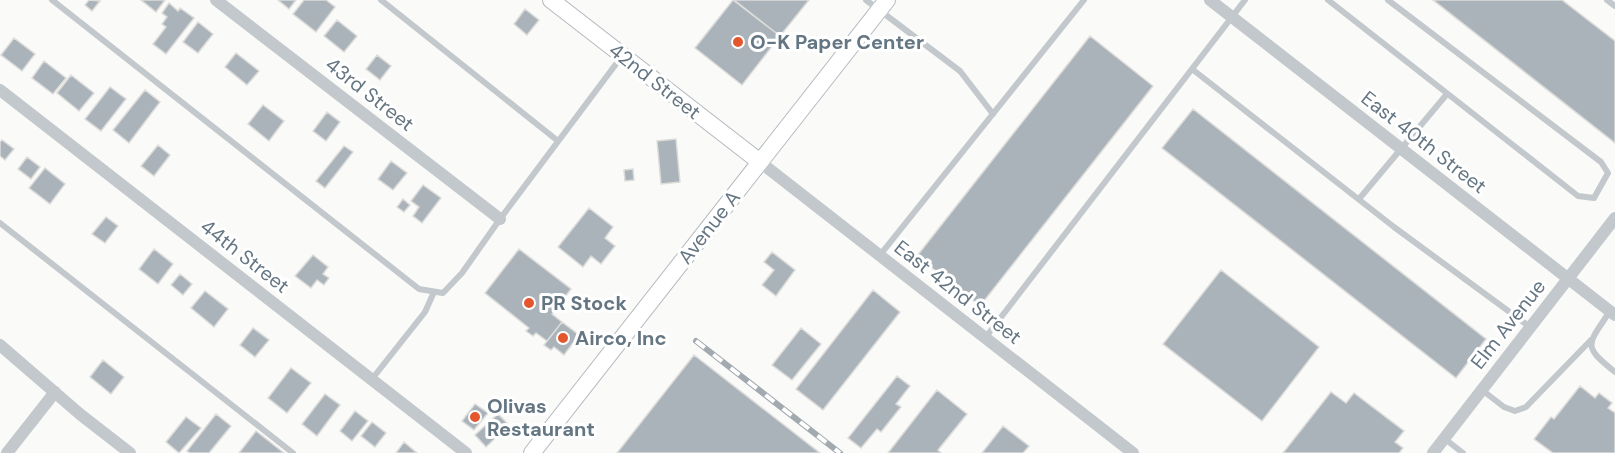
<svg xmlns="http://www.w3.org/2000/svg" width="1615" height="453" viewBox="0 0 1615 453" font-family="'DM Sans',sans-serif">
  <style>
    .building { fill: #aab3b9; stroke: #dcdcda; stroke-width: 1.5 }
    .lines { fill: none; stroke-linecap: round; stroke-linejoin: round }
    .secondary-casing { stroke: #b3babf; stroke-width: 18 }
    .lane { stroke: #c3c8cc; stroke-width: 6 }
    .street { stroke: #c3c8cc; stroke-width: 12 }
    .secondary { stroke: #fff; stroke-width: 16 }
    .rail-casing { stroke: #a2aab0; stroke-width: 6 }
    .rail { stroke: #fff; stroke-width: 4; stroke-dasharray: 11; stroke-linecap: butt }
    .poi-dot { fill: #e4572e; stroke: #fff; stroke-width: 2 }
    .labels { text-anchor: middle; stroke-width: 6; stroke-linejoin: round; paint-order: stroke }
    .poi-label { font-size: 20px; font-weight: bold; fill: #657683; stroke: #fff; text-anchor: start }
    .street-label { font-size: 20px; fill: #657683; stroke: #fff }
  </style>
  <rect width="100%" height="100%" fill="#fafaf8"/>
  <path class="building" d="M89,0L100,1L92,11L85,5Z
    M141,0H165L156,12Z
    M278,0H296L289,9Z
    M304,0H326L335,7L316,32L293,14Z
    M733,0L780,36L742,85L695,48Z
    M734,0H809L780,36Z
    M1433,0H1562L1615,41V143Z
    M169,3L178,11L180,8L194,18L166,54L153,44L166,27L162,24L167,17L162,13Z
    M525,9L539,20L527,35L514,24Z
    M337,20L357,36L344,52L324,36Z
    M198,22L213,34L198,53L183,42Z
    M1090,36L1153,86L980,306L917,256Z
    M14,38L35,54L22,71L1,55Z
    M236,53L259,71L247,85L225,67Z
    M377,55L391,66L380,80L366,69Z
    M44,61L66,78L53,94L32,78Z
    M71,75L94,93L79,111L57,93Z
    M110,87L126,99L101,131L85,119Z
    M145,90L160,102L129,143L113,130Z
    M263,105L284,121L269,141L248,124Z
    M1193,109L1486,339L1456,378L1162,148Z
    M327,112L340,122L326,141L313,131Z
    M676,139L680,182L661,184L657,141Z
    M2,140L14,149L5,160L0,156V142Z
    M158,145L170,155L154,176L141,166Z
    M344,146L353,152L325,188L316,181Z
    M27,157L40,167L31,179L18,169Z
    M391,161L407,173L393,190L378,179Z
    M45,168L65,184L50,204L29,188Z
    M633,169L634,180L625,181L624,170Z
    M423,185L441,198L422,223L413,216L419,207L411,201Z
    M403,199L410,205L404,212L397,207Z
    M589,208L613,227L605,238L615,246L601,264L591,256L583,267L558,247Z
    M106,217L118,226L105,243L92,234Z
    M154,249L173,264L158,284L139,269Z
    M519,249L571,289L552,314L562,322L547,341L536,333L533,336L526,331L529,328L485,293Z
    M772,252L795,270L776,296L762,285L774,270L764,262Z
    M313,255L328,267L323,274L329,278L324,285L317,280L311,288L295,276Z
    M1221,270L1319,347L1262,421L1163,344Z
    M180,274L192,284L183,295L171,285Z
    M873,290L900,312L823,410L796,389Z
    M205,291L228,309L214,327L191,308Z
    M562,322L579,335L564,355L554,347L551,350L544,345Z
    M253,328L269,340L255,357L240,345Z
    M801,328L821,344L792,380L772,365Z
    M694,355L820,453H617Z
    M103,360L124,377L111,394L90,377Z
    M291,368L311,383L287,413L268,398Z
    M897,376L910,386L896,404L901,407L881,432L877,429L861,448L848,438Z
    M1580,386L1595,398L1599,393L1612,403L1608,408L1615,413V453H1553L1534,439L1551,417L1554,419Z
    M937,390L967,414L938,450L941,453H888Z
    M1331,392L1346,403L1354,393L1404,431L1395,442L1403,448L1399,453H1283Z
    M325,394L340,405L317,436L302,424Z
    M475,404L488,413L474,430L462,421Z
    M355,411L368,421L352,441L340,431Z
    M216,414L231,426L209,453H190L187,451Z
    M498,414L509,425L486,447L475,435Z
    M186,417L201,428L179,453L166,442Z
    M372,422L386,433L375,447L361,436Z
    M1003,426L1029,446L1023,453H982Z
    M256,431L284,453H239Z
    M404,442L417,453H396Z"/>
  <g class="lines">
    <defs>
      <path id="secondary" d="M551,0L760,162
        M532,453L887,0"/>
    </defs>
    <use href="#secondary" class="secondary-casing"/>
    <path class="lane" d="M52,0L419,289L443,293L462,273L500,219L622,56
      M381,0L558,141
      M866,0L960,71L993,114
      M1328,0L1578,196L1594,198L1608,173L1601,162L1388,0
      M1607,0L1615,6
      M1192,69L1394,227L1530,327
      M1359,199L1447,94
      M0,223L293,453
      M880,255L1084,0
      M1610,311C1588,345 1581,345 1615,372
      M985,338L1245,0
      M372,379L425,312L434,292
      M1482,390L1504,407L1515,411L1526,407L1591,340
      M1445,439L1463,453"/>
    <path class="street" d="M216,0L500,219
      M1210,0L1615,315
      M0,90L466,453
      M760,162L1133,453
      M0,345L81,415L130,453
      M7,453L55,392
      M1433,453L1615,218"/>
    <use href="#secondary" class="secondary"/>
    <defs>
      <path id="rail" d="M696,341L840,453"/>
    </defs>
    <use href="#rail" class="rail-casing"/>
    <use href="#rail" class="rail"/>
  </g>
  <g class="poi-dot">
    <circle cx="738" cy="42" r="6"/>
    <circle cx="529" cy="303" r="6"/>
    <circle cx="563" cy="338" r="6"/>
    <circle cx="475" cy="417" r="6"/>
  </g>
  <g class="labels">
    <g class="poi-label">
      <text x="750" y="49">O-K Paper Center</text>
      <text x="541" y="310">PR Stock</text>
      <text x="575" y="345">Airco, Inc</text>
      <text x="487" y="413">Olivas<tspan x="487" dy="23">Restaurant</tspan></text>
    </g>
    <g class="street-label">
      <text transform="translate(655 81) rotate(38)" y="7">42nd Street</text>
      <text transform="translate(370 94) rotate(38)" y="7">43rd Street</text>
      <text transform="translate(1424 142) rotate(38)" y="7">East 40th Street</text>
      <text transform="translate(709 227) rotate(-52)" y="7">Avenue A</text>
      <text transform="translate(245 256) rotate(38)" y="7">44th Street</text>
      <text transform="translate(958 292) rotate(38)" y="7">East 42nd Street</text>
      <text transform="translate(1508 324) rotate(-52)" y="7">Elm Avenue</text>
    </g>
  </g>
</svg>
